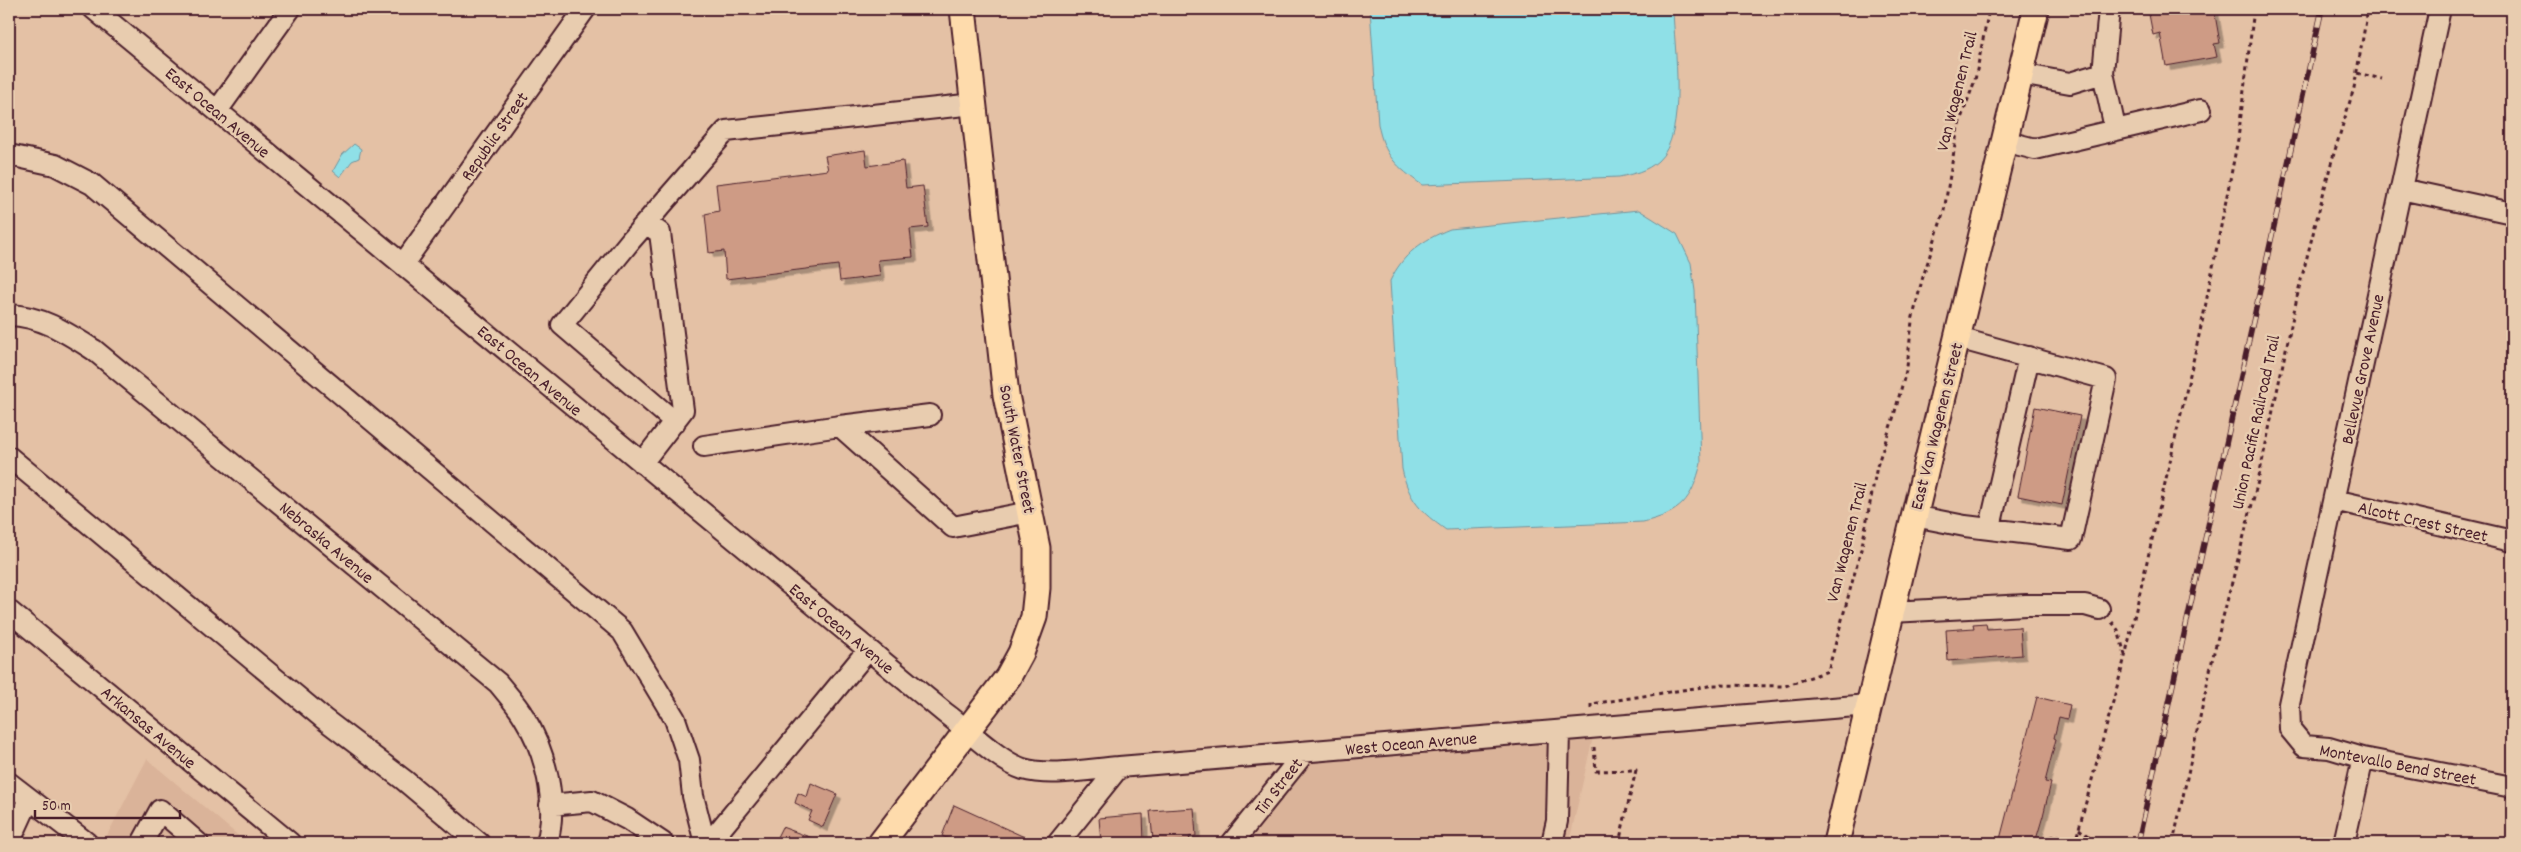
<svg xmlns="http://www.w3.org/2000/svg" width="2521" height="852" viewBox="0 0 2521 852" font-family="Dekko,sans-serif">
  <style>
    .built { fill: #dab399 }
    .water { fill: #8fe0e7; stroke: #73939c }
    .building { fill: #ce9b85; stroke: #4a1f2b; filter: url(#shadow) }
    .lines { fill: none; stroke-linecap: round; stroke-linejoin: round }
    .minor-casing { stroke: #4a1f2b; stroke-width: 24 }
    .major-casing { stroke: #4a1f2b; stroke-width: 29 }
    .path { stroke: #4a1f2b; stroke-width: 3; stroke-dasharray: 4 4; stroke-linecap: butt }
    .minor { stroke: #e8ccaf; stroke-width: 20 }
    .major { stroke: #fedbac; stroke-width: 25 }
    .rail-casing { stroke: #4a1f2b; stroke-width: 5.5 }
    .rail { stroke: #e8ccaf; stroke-width: 4; stroke-dasharray: 11; stroke-linecap: butt }
    .labels { text-anchor: middle; stroke-width: 5; stroke-linejoin: round; paint-order: stroke }
    .street-label { font-size: 18px; fill: #4a1f2b; stroke: #e8ccaf }
  </style>
  <defs>
    <filter id="shadow"><feDropShadow dx="4.5" dy="4.5" stdDeviation="0" flood-color="#0004"/></filter>
  </defs>
  <rect width="100%" height="100%" fill="#e4c1a5"/>
  <filter id="ink" filterUnits="userSpaceOnUse"><feTurbulence type="fractalNoise" baseFrequency=".02" numOctaves="2"/><feDisplacementMap in="SourceGraphic" scale="10" xChannelSelector="R" yChannelSelector="G"/><feConvolveMatrix kernelMatrix="1 2 1 2 8 2 1 2 1" color-interpolation-filters="sRGB"/></filter>
  <g filter="url(#ink)">
    <path class="built" d="M1595,728L1569,843H1232L1305,752Z
      M147,759L247,843H103Z"/>
    <path class="water" d="M1370,9H1673C1674,47 1688,134 1658,161C1647,171 1633,174 1619,177L1422,185C1397,167 1384,156 1378,124Z
      M354,144L361,149L359,158L352,161L340,177L333,171L342,155Z
      M1639,210L1677,234L1691,263L1695,291L1701,463C1692,500 1681,513 1643,522L1446,530C1421,512 1409,501 1402,469L1390,281C1403,254 1422,240 1450,229Z"/>
    <path class="building" d="M2148,9H2214L2220,43L2214,44L2217,57L2166,66L2160,33L2153,35Z
      M865,150L867,166L903,161L906,188L923,186L928,227L910,229L913,257L878,260L880,276L840,281L838,265L726,279L724,251L709,253L705,214L719,211L716,184L828,170L825,156Z
      M2035,407L2080,416L2062,505L2018,496Z
      M1986,623L1987,629L2020,627L2022,655L1948,661L1946,630L1974,628L1973,624Z
      M2037,697L2070,705L2067,719L2059,717L2054,738L2056,739L2045,782L2051,783L2043,816L2035,843H1999Z
      M811,783L837,794L823,827L808,820L812,811L795,803L798,793L807,797Z
      M954,805L1031,840L1030,843H958L942,836Z
      M1194,808L1196,836L1189,837L1190,840L1159,843L1158,839H1153L1150,811Z
      M1143,814L1144,843H1101L1099,818Z
      M782,827L812,838L809,843H774Z"/>
    <g class="lines">
      <defs>
        <path id="minor" d="M94,9L945,713C966,728 1000,762 1023,769C1050,777 1091,769 1119,767L1868,705
          M2109,9L2103,73L2115,128
          M2440,9L2289,704L2290,729L2304,746L2329,748L2363,758L2512,787
          M2020,74L2070,83L2103,73
          M217,111L290,9
          M2004,141L2035,149L2201,110
          M9,155L55,165L92,184L622,631L675,719L689,760L693,796L705,843
          M2401,189L2512,213
          M403,264L585,9
          M9,315C42,316 67,333 94,350L498,683C507,694 517,705 524,717C546,752 558,803 547,843
          M675,422L562,325L631,240L726,131L974,104
          M840,426L930,415
          M704,446L840,426L953,527L1030,512
          M9,457L324,719L404,780L479,843
          M642,463L683,410L660,233L646,223
          M2334,500L2512,541
          M1914,516L1965,526L2071,539L2106,379L1958,338
          M1990,527L2029,357
          M9,611L290,843
          M1891,612L2026,605H2085L2099,609
          M9,783L87,843
          M550,805L592,801L627,819L663,843
          M9,843L29,799
          M142,843L160,810L198,843
          M709,843L868,650
          M1058,843L1119,767
          M1232,843L1305,752
          M1552,843L1557,821L1559,731
          M2344,843L2363,758"/>
        <path id="major" d="M881,843L1008,677L1021,653L1034,617L1037,588V548L1006,395L963,9
          M1836,843L2036,9"/>
      </defs>
      <use href="#minor" class="minor-casing"/>
      <use href="#major" class="major-casing"/>
      <path class="path" d="M2357,73L2382,79
        M2112,622L2118,630L2125,655
        M1591,708V704L1715,685L1785,686L1828,671L1862,546L1877,466L1893,419L1907,367L1912,321L1922,280L1944,211L1958,127L1975,80L1989,9
        M1594,747L1596,771L1636,770L1619,843
        M2079,829L2088,836L2090,843
        M2042,840L2054,836L2076,840
        M2075,843L2125,657L2203,318L2238,139L2254,9
        M2173,843L2214,652L2258,481L2299,288L2332,160L2354,88L2368,9"/>
      <use href="#minor" class="minor"/>
      <use href="#major" class="major"/>
      <defs>
        <path id="rail" d="M2138,843L2322,9"/>
      </defs>
      <use href="#rail" class="rail-casing"/>
      <use href="#rail" class="rail"/>
    </g>
  </g>
  <g class="labels">
    <g class="street-label">
      <text transform="translate(1956 91) rotate(-76)" y="6">Van Wagenen Trail</text>
      <text transform="translate(218 112) rotate(40)" y="6">East Ocean Avenue</text>
      <text transform="translate(494 136) rotate(-55)" y="6">Republic Street</text>
      <text transform="translate(2362 369) rotate(-78)" y="6">Bellevue Grove Avenue</text>
      <text transform="translate(530 370) rotate(40)" y="6">East Ocean Avenue</text>
      <text transform="translate(2255 422) rotate(-78)" y="6">Union Pacific Railroad Trail</text>
      <text transform="translate(1936 426) rotate(-76)" y="6">East Van Wagenen Street</text>
      <text transform="translate(1018 449) rotate(79)" y="6">South Water Street</text>
      <text transform="translate(2423 521) rotate(13)" y="6">Alcott Crest Street</text>
      <text transform="translate(327 542) rotate(40)" y="6">Nebraska Avenue</text>
      <text transform="translate(1846 542) rotate(-76)" y="6">Van Wagenen Trail</text>
      <text transform="translate(842 628) rotate(40)" y="6">East Ocean Avenue</text>
      <text transform="translate(149 727) rotate(40)" y="6">Arkansas Avenue</text>
      <text transform="translate(1411 743) rotate(-5)" y="6">West Ocean Avenue</text>
      <text transform="translate(2398 764) rotate(11)" y="6">Montevallo Bend Street</text>
      <text transform="translate(1278 786) rotate(-52)" y="6">Tin Street</text>
    </g>
  </g>
  <rect width="2521" height="852" fill="none" stroke="#e8ccaf" stroke-width="30"/>
  <rect x="15" y="15" width="2491" height="822" fill="none" stroke="#4a1f2b" stroke-width="2" filter="url(#ink)"/>
  <path d="M35 810v8h145v-8" fill="none" stroke="#4a1f2b" stroke-width="2.5"/>
  <text x="42" y="810" font-size="15" fill="#4a1f2b" stroke="#e8ccaf" stroke-width="4" paint-order="stroke">50 m</text>
</svg>
